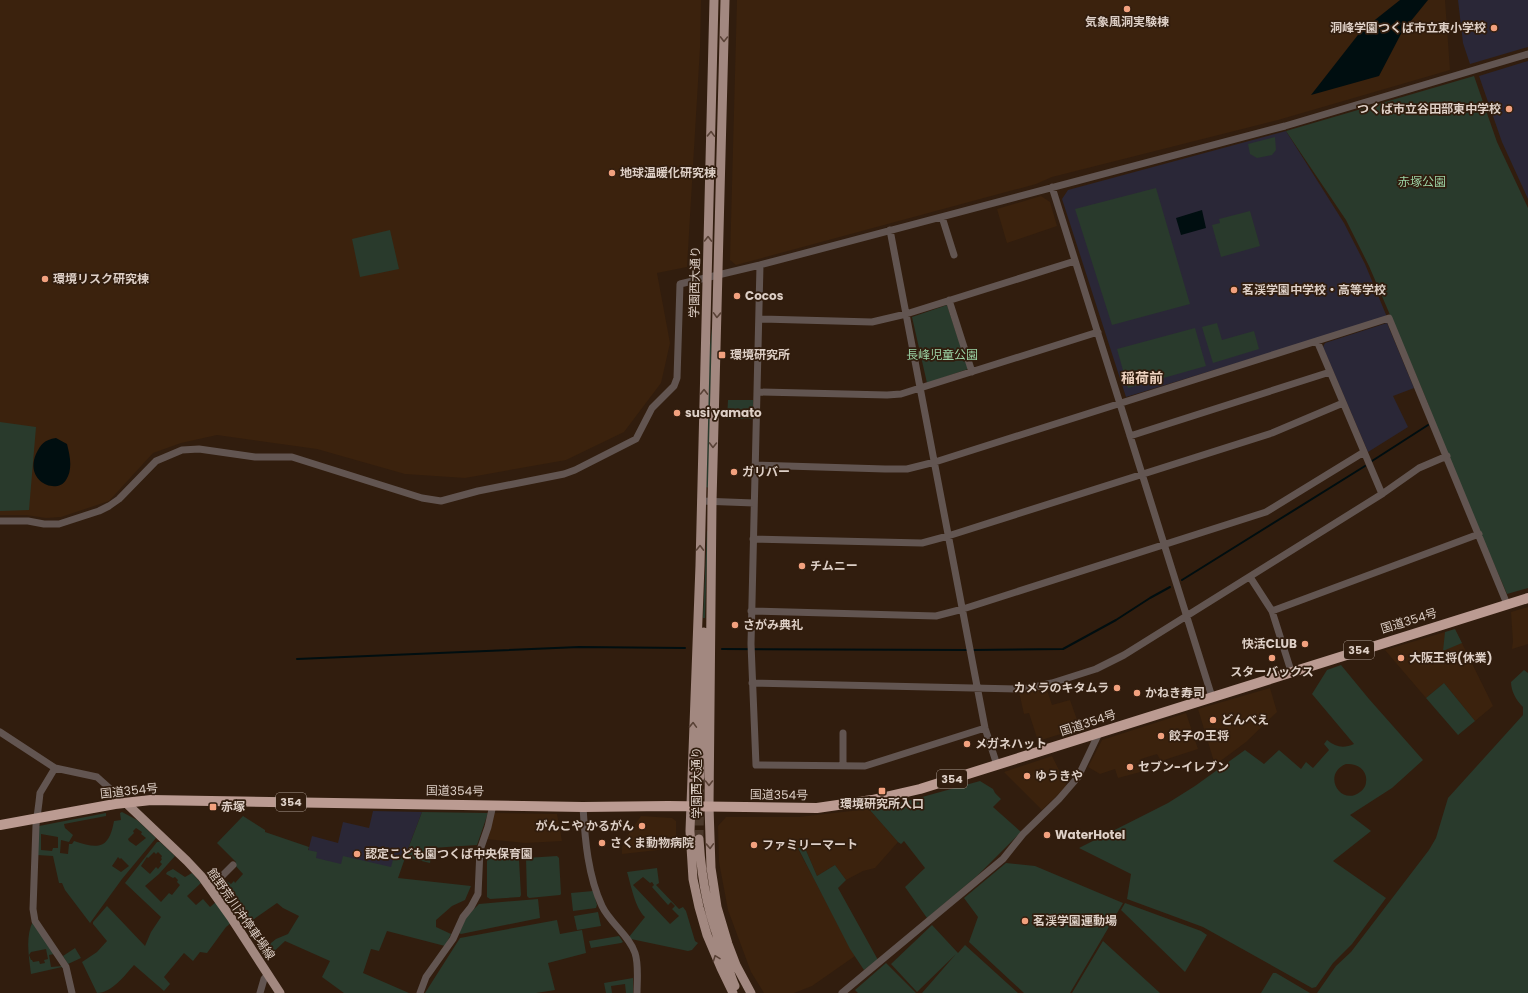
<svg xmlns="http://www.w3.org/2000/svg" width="1528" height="993" viewBox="0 0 1528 993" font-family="Poppins,'Noto Sans JP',sans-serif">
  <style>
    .built { fill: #3b220d }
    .education { fill: #2a2737 }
    .green { fill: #293a2c; fill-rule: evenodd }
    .water { fill: #000e10 }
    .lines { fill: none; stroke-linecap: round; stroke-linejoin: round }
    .stream { stroke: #000e10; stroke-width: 2 }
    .major-tunnel { stroke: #4b382a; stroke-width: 9; stroke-dasharray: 9 4.5; stroke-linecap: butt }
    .minor { stroke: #625551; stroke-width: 7 }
    .major { stroke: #a28880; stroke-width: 9 }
    .highway { stroke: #bb9b92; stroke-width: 10 }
    .oneway { stroke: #594236 }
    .poi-dot { fill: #f2a17e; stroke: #311d0e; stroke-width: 1.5 }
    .labels { text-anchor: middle; stroke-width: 3.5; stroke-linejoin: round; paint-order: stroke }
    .shield { fill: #311d0e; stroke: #a99a8f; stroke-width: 1 }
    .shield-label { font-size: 11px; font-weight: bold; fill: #ddcfc6 }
    .poi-label { font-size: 12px; font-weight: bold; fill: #ddcfc6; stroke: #311d0e; text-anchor: start }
    .park-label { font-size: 12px; fill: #9cd3a5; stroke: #311d0e }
    .street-label { font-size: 12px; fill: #ddcfc6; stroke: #311d0e }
    .quarter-label { font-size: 14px; font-weight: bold; fill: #eed2bf; stroke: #311d0e }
  </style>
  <rect width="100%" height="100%" fill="#311d0e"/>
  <path class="built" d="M0,0H701L700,48L687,267L657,273L670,343L661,383L624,432L566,460L465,478L405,474L317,449L217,435L181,443L153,453L109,501L61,517L46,518L26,515H0Z
    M737,0H1445L1450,70L1278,120L1052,177L1036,184L736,265L730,260Z
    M1041,196L1050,202L1057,226L1007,243L997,209Z
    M1528,607V644L1512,649L1513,641L1511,612Z
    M1455,629L1493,706L1475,721L1444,683L1426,698L1385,650Z
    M1046,687L1052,705L1070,700L1080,728L1038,741L1029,713L1024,714L1019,692Z
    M1270,688L1277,712L1246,742L1215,765L1198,709Z
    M1186,713L1198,749L1161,761L1157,754L1141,759L1144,771L1118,778L1115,769L1100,774L1088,767L1102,740Z
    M1052,756L1067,786L1042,810L1004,772Z
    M869,809L898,842L875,868L863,871L846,880L835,865L817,876L805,848L798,849L855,956L812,986L794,993H764L751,972L728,910L719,862L718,826L726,817H799Z
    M494,813L557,814L562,841L525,843L486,839Z
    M641,816L672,818L676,821V848L622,854V847L626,838Z"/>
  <path class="education" d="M1458,0H1528V47L1470,64L1463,43Z
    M1528,61V199L1502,142L1479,76Z
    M1286,131L1344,223L1365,264L1387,317L1126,397L1062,199L1068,190Z
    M1387,323L1414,388L1393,396L1408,427L1368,452L1323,347L1325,343Z
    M373,811L422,812L397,878L304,867L312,836L338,843L343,822L369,828Z"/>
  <path class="green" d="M1474,76L1497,142L1528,208V588L1507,594L1491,557L1479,534L1447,456L1427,401L1369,266L1346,220L1286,131Z
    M1275,137L1276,150L1272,155L1257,158L1250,154L1248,144Z
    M1156,188L1190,304L1112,325L1075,209Z
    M1250,211L1260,246L1221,257L1212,225L1220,223L1219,219Z
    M390,230L399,269L360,277L352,239Z
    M947,305L968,369L927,383L912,317Z
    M1217,323L1222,340L1254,331L1259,349L1213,363L1202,327Z
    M712,328L709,488L706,487L709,353Z
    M1195,328L1206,366L1128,388L1117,349Z
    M728,400H753V419H727Z
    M0,422L36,427L29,510L0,511Z
    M707,531H708L705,618H703Z
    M1455,629L1462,643L1443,651L1445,632Z
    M1341,665L1369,699L1423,760L1392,788L1350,815L1371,831L1333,861L1386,898L1352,944L1333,963L1316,987L1312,988L1203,927L1127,899L1131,874L1079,848L1168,803L1195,786L1245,750L1264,764L1279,750L1301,769L1306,762L1313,768L1329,750L1324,744L1327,740C1336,747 1343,749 1354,744L1312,694L1327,670ZM1346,764C1357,763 1368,770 1366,782C1366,786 1363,790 1360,792C1341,807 1321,774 1346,764Z
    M1524,670L1528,673V993H1317L1336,966L1351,952L1429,850L1436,838L1448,798L1523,715V707C1516,700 1511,691 1511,682Z
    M1444,683L1475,721L1458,735L1426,698Z
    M980,781L993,789L995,793L1001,799L993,807L1021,832L977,876L927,918L905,887L925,868L904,841L901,844L898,842L869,809L904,802Z
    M122,812L137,820L156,838L122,879L90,923L65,890L62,883H59L53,856L37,855L39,826L106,813V816L64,824L65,828L73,835L69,842L61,840L60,853L68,854L69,844H72L74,841C100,850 109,848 114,821L121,820L120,813ZM136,828L142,832L141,834L146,838L136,846L129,841L128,839L134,833L133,831ZM41,834L58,837V848H53L52,851L41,850ZM118,857L120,859L121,858L129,866L121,872L112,866Z
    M422,812L488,813L477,845L432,848L430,863L405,857Z
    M243,816L265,830V832L309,847L308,850L317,852L316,858L341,864L343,856L391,867L394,856L405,858L398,878L471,886L465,900L452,906L436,920V927L451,934L445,946L387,931L379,951L371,949L363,973L409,993H344L322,977L330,961L285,941L266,959L261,951L276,939L288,934L299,916L283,908L277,903L244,926L229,902L236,895L223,880L224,879L231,884L234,881L235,883L243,874L234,864L236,862L217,843Z
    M157,842H160L175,856L159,874L145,886L161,902L169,893L172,895L180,885L177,882L178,880L175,877L173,878L166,874L167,872L173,869L185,877L192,873L201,883L187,896L196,905L203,899L210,907L216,902L231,923L226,927L207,953L200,952L193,961L184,953L164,977L170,984L164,991L134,965C125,975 112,993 97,993L82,962L97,952L107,941L93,924V922L107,906L145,946L151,932L161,917L125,883ZM154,852L156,854L158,852L162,856L161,858L162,859L160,862L162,864L158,869L156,867L150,874L141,866L147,857L148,858Z
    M798,848H805L817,876L835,865L846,880L838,888L878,960L864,970L850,949Z
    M557,856L559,858L561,894L560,895L529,898L527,896L526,858Z
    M517,857L519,860L521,895L520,897L490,899L487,897V859Z
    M1006,863L1035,866L1123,903L1070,993H1024L969,942L978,917L964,898Z
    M657,868L659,883L656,885L679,909L683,907L686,911L695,941L698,943L692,950L688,951L631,939L629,937L645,917C635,908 631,885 627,872ZM643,877L650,883L652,882L654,885L652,887L668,905L671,902L675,906L672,909L679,916L670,924L633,885Z
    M593,891L597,905L596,908L573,911L571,893Z
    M538,899L540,918L461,934L459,933L467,916L479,904Z
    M1125,903L1201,931L1207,935L1185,972L1121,910Z
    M598,912L601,926L577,930L574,916Z
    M557,920L560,934L582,930L586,953L548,963L555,990L536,993H425L460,938Z
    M33,921L54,954L49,955L51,967L63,966L62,967L31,974C29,957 25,937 33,921ZM46,949L48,959L44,960L45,963L40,964L39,961L33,962L32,960H31L29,955L31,952Z
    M932,925L958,953L965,945L1018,993H922L956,954L917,992L891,964Z
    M619,936L623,942L621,943L591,948L589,941Z
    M1103,941L1160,993H1072Z
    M75,948L81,958L68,964L63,956Z
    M886,963L916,993H858L855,990Z
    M1273,973H1276L1310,993H1261Z
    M633,978V993H626L625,984L611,986L612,993H606L604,983Z"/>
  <path class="water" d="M1400,0H1428L1402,32L1379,76L1311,95L1361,31Z
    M1202,210L1206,228L1181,235L1176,218Z
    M56,438L67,444C70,456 73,469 66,480C57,495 24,482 36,454C41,444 44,440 56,438Z"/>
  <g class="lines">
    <path class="stream" d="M1372,461L1428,425
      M1182,580L1365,466
      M722,649L968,650
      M972,650L1063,649L1116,620L1150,598L1170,587
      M297,659L579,647L685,648"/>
    <path class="major-tunnel" d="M699,839L700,777"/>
    <path class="minor" d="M1052,187L1212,697
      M942,217L954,255
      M890,230L985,728L997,765
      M760,265L751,644L756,765L865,766L985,728
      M949,300L972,372
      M759,319L872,322L906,314L1075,261
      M1317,341L1382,494
      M757,392L887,395L901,394L1098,332
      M1130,436L1330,372
      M756,465L885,469H907L935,462L1389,318L1507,604
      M701,501L754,503
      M0,521H28L44,524H59L99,511L109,506L119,499L156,461L182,450L199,449L255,457H292L422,498L441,501L478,491L564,474L575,470L636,439L652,408L674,386L677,378L680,284L760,265L1285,126L1528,54
      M753,539L922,543L948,536L1272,433L1343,403
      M1250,577L1272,611L1291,671
      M751,611L936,616L963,609L1266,512L1364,452
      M1272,611L1479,534
      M752,683L1017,689L1030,688L1052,683L1096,669L1124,655L1382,494L1419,468L1447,456
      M0,732L55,768L40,793L39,802L36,825L33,909L35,921L66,967L72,993
      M843,733V766
      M55,768L97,777L126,803
      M583,807C585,840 588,876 602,906C610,923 629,935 635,953C639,965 637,981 637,993
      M210,888L233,865
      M260,993L264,979L268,974
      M420,993L426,977L453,939L463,917L471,907L478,894L480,850L488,827L493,805
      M842,993L1003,859L1023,834L1059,799L1078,777L1099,733"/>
    <path class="major" d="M714,0L700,565L690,831L693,879L699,907L707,935L721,968L733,993
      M725,0L712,502L709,807L711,868L717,907L728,944L736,965L751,993
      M700,777L704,632
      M126,803L187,861L202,877L232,919L280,993
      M699,839C702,886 709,917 726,960C729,969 731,978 735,986"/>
    <path class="highway" d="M0,825L115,804L151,800L583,807L668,806L817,808L872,800L920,789L1528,598"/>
  </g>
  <defs><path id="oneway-chevron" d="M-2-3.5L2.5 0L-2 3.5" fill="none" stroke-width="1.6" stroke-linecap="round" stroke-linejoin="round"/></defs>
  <g class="oneway">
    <use href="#oneway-chevron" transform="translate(724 39) rotate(91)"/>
    <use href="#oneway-chevron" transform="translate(711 134) rotate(-88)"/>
    <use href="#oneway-chevron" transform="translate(708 239) rotate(-89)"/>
    <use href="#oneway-chevron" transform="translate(717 315) rotate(92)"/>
    <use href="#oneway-chevron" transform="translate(704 392) rotate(-89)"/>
    <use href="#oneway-chevron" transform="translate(713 445) rotate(91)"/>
    <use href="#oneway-chevron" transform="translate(700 548) rotate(-89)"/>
    <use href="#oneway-chevron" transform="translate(693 725) rotate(-88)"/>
    <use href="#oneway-chevron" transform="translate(709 783) rotate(90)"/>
    <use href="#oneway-chevron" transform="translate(710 846) rotate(88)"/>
    <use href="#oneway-chevron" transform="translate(716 958) rotate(-111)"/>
  </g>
  <g class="poi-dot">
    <circle cx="1127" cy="9" r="4"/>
    <circle cx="1494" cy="28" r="4"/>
    <circle cx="1509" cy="109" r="4"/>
    <circle cx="612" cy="173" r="4"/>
    <circle cx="45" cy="279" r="4"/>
    <circle cx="1234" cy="290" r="4"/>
    <circle cx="737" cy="296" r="4"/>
    <rect x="718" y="351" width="8" height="8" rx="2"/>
    <circle cx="677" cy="413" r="4"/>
    <circle cx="734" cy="472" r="4"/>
    <circle cx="802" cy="566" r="4"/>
    <circle cx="735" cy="625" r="4"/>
    <circle cx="1305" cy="644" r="4"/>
    <circle cx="1272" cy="658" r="4"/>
    <circle cx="1401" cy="658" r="4"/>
    <circle cx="1117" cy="688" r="4"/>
    <circle cx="1137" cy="693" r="4"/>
    <circle cx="1213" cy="720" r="4"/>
    <circle cx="1161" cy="736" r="4"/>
    <circle cx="967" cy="744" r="4"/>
    <circle cx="1130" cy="767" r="4"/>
    <circle cx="1027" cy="776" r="4"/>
    <rect x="878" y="787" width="8" height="8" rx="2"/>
    <rect x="209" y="803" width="8" height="8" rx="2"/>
    <circle cx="642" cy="826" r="4"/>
    <circle cx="1047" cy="835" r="4"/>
    <circle cx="602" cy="843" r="4"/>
    <circle cx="754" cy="845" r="4"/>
    <circle cx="357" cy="854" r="4"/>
    <circle cx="1025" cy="921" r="4"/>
  </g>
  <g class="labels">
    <g class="shield">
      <rect x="1344" y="641" width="30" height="18" rx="3"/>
      <rect x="937" y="770" width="30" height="18" rx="3"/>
      <rect x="276" y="793" width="30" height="18" rx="3"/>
    </g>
    <g class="shield-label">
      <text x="1359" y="654">354</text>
      <text x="952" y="783">354</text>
      <text x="291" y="806">354</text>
    </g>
    <g class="poi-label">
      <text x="1127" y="26" text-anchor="middle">気象風洞実験棟</text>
      <text x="1486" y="32" text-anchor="end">洞峰学園つくば市立東小学校</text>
      <text x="1501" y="113" text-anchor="end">つくば市立谷田部東中学校</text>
      <text x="620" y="177">地球温暖化研究棟</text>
      <text x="53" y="283">環境リスク研究棟</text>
      <text x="1242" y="294">茗渓学園中学校・高等学校</text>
      <text x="745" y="300">Cocos</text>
      <text x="730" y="359">環境研究所</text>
      <text x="685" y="417">susi yamato</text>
      <text x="742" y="476">ガリバー</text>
      <text x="810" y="570">チムニー</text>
      <text x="743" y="629">さがみ典礼</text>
      <text x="1297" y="648" text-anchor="end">快活CLUB</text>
      <text x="1409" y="662">大阪王将(休業)</text>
      <text x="1272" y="676" text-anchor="middle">スターバックス</text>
      <text x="1109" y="692" text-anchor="end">カメラのキタムラ</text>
      <text x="1145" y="697">かねき寿司</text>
      <text x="1221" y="724">どんべえ</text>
      <text x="1169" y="740">餃子の王将</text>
      <text x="975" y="748">メガネハット</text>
      <text x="1138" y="771">セブン-イレブン</text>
      <text x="1035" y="780">ゆうきや</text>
      <text x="882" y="808" text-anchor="middle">環境研究所入口</text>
      <text x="221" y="811">赤塚</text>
      <text x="634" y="830" text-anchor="end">がんこや かるがん</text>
      <text x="1055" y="839">WaterHotel</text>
      <text x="610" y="847">さくま動物病院</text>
      <text x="762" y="849">ファミリーマート</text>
      <text x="365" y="858">認定こども園つくば中央保育園</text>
      <text x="1033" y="925">茗渓学園運動場</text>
    </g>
    <g class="park-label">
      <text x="1422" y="186">赤塚公園</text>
      <text x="942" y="359">長峰児童公園</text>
    </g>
    <g class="street-label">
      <text transform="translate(695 282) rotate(-89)" y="4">学園西大通り</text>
      <text transform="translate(1409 621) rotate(-17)" y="4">国道354号</text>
      <text transform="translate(1088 723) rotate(-18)" y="4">国道354号</text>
      <text transform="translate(697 783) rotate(-90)" y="4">学園西大通り</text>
      <text transform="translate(129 791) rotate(-6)" y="4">国道354号</text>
      <text transform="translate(455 791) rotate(1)" y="4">国道354号</text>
      <text transform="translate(779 795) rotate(1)" y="4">国道354号</text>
      <text transform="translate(241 914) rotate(55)" y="4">館野荒川沖停車場線</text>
    </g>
    <g class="quarter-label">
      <text x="1142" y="383">稲荷前</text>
    </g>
  </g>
</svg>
